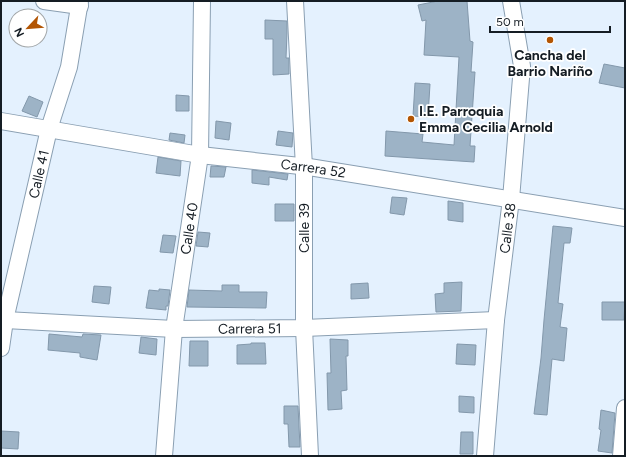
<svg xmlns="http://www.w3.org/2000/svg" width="626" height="457" viewBox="0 0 626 457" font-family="Figtree,sans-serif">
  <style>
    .building { fill: #9db3c6; stroke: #8398ab }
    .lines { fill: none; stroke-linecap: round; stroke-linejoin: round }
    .minor-casing { stroke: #8a9fb2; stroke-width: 18 }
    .minor { stroke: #fff; stroke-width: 16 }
    .poi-dot { fill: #b35503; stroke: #fff; stroke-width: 1.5 }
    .labels { text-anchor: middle; stroke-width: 3.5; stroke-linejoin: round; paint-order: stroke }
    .poi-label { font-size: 14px; font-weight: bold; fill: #151d24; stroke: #fff }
    .street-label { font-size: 14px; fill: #151d24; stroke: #fff }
  </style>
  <rect width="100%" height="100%" fill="#e4f1fe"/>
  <path class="building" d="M438,1H467L470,41L473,42L471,72H475L470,146H475L474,162L385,156L386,131L423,134L422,142L454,145L459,57L424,55L426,20L422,21L418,5Z
    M265,20L287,21V33L286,58H289V74L273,75V39H265Z
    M604,64L625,68V88L599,83Z
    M415,83L430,84L428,117L413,116Z
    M176,95L189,96V111H176Z
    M29,96L43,102L37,117L22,111Z
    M216,121L231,123L229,140L215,138Z
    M278,131L293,133L292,147L276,145Z
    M170,133L185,135L184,143L169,140Z
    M158,157L181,161L180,176L156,173Z
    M211,166L226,167L224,177H210Z
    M252,170L288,174L287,180L269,177V185L252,183Z
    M392,197L407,198L404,215L390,213Z
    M448,201L463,203V222L448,220Z
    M275,204H294V221H275Z
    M553,226L572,228L570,243H564L558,303L563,304L560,327L567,328L564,361L552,359L547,415L534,414L541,358L544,320Z
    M198,232L210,233L208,247L196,246Z
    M163,235L176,236L173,253L160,252Z
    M462,282L461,311L436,312L435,294L444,293V283Z
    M368,283L369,298L351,299V284Z
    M222,285H239V292H267L266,308L187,307L189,290L222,291Z
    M94,286L111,287L109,304L92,302Z
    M159,289L170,290L168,306H166V310L146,308L149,290L159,291Z
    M602,302H625L624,320H602Z
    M49,334L82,337L83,334L101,335L97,360L80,357V353L48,350Z
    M141,337L157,339L156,355L139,353Z
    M330,339L348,340V356H346L347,390L341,391L342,409L328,410L327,373H331Z
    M190,341H208V366H189Z
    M251,343H265L266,364H237V345L251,344Z
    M457,344L476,345L475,365L456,364Z
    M459,396L474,397V413L459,412Z
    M284,406H298L300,447H289L288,424H284Z
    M601,410L615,413L612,453L598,451L601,430L599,429Z
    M1,431L19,432L18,449L1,448Z
    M461,432H473V454H460Z"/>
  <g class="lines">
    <defs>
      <g id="minor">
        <path d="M44,1L80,6"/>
        <path d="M295,1L304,167V328L310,456"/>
        <path id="s1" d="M1,121L200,155L309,167L625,218"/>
        <path id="s2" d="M5,320L174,329L304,328L496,320"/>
        <path id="s3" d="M1,348L5,320L49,129L69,67L80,1"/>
        <path id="s4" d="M164,456L174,329L200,155L202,1"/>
        <path id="s5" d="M485,456L496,320L511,199L522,66L511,1"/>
        <path d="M621,456L625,408"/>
      </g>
    </defs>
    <use href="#minor" class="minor-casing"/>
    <use href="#minor" class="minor"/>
  </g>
  <g class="poi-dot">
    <circle cx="550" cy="40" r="4"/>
    <circle cx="411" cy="119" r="4"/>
  </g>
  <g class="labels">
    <g class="poi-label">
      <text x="550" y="60">Cancha del<tspan x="550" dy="16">Barrio Nariño</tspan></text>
      <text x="419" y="116" text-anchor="start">I.E. Parroquia<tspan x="419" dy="16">Emma Cecilia Arnold</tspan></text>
    </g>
    <g class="street-label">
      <text dy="5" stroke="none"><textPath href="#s1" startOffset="316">Carrera 52</textPath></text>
      <text dy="5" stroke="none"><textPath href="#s3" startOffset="178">Calle 41</textPath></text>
      <text transform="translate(304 228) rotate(-90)" y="5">Calle 39</text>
      <text dy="5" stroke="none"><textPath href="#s5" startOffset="229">Calle 38</textPath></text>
      <text dy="5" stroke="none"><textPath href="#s4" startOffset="229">Calle 40</textPath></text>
      <text dy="5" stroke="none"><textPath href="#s2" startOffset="245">Carrera 51</textPath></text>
    </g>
  </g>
  <rect width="626" height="457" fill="none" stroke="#151d24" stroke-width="4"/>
  <g transform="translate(28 28) rotate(244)"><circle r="19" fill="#ffffff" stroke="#a1a5a7"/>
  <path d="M0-3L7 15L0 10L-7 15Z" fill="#b35503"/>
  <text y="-6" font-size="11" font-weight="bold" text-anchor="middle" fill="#151d24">N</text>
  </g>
  <path d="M490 26v6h120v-6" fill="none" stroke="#151d24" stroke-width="2"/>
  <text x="496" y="26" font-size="12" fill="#151d24" stroke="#ffffff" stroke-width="3" paint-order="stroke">50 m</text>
</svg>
